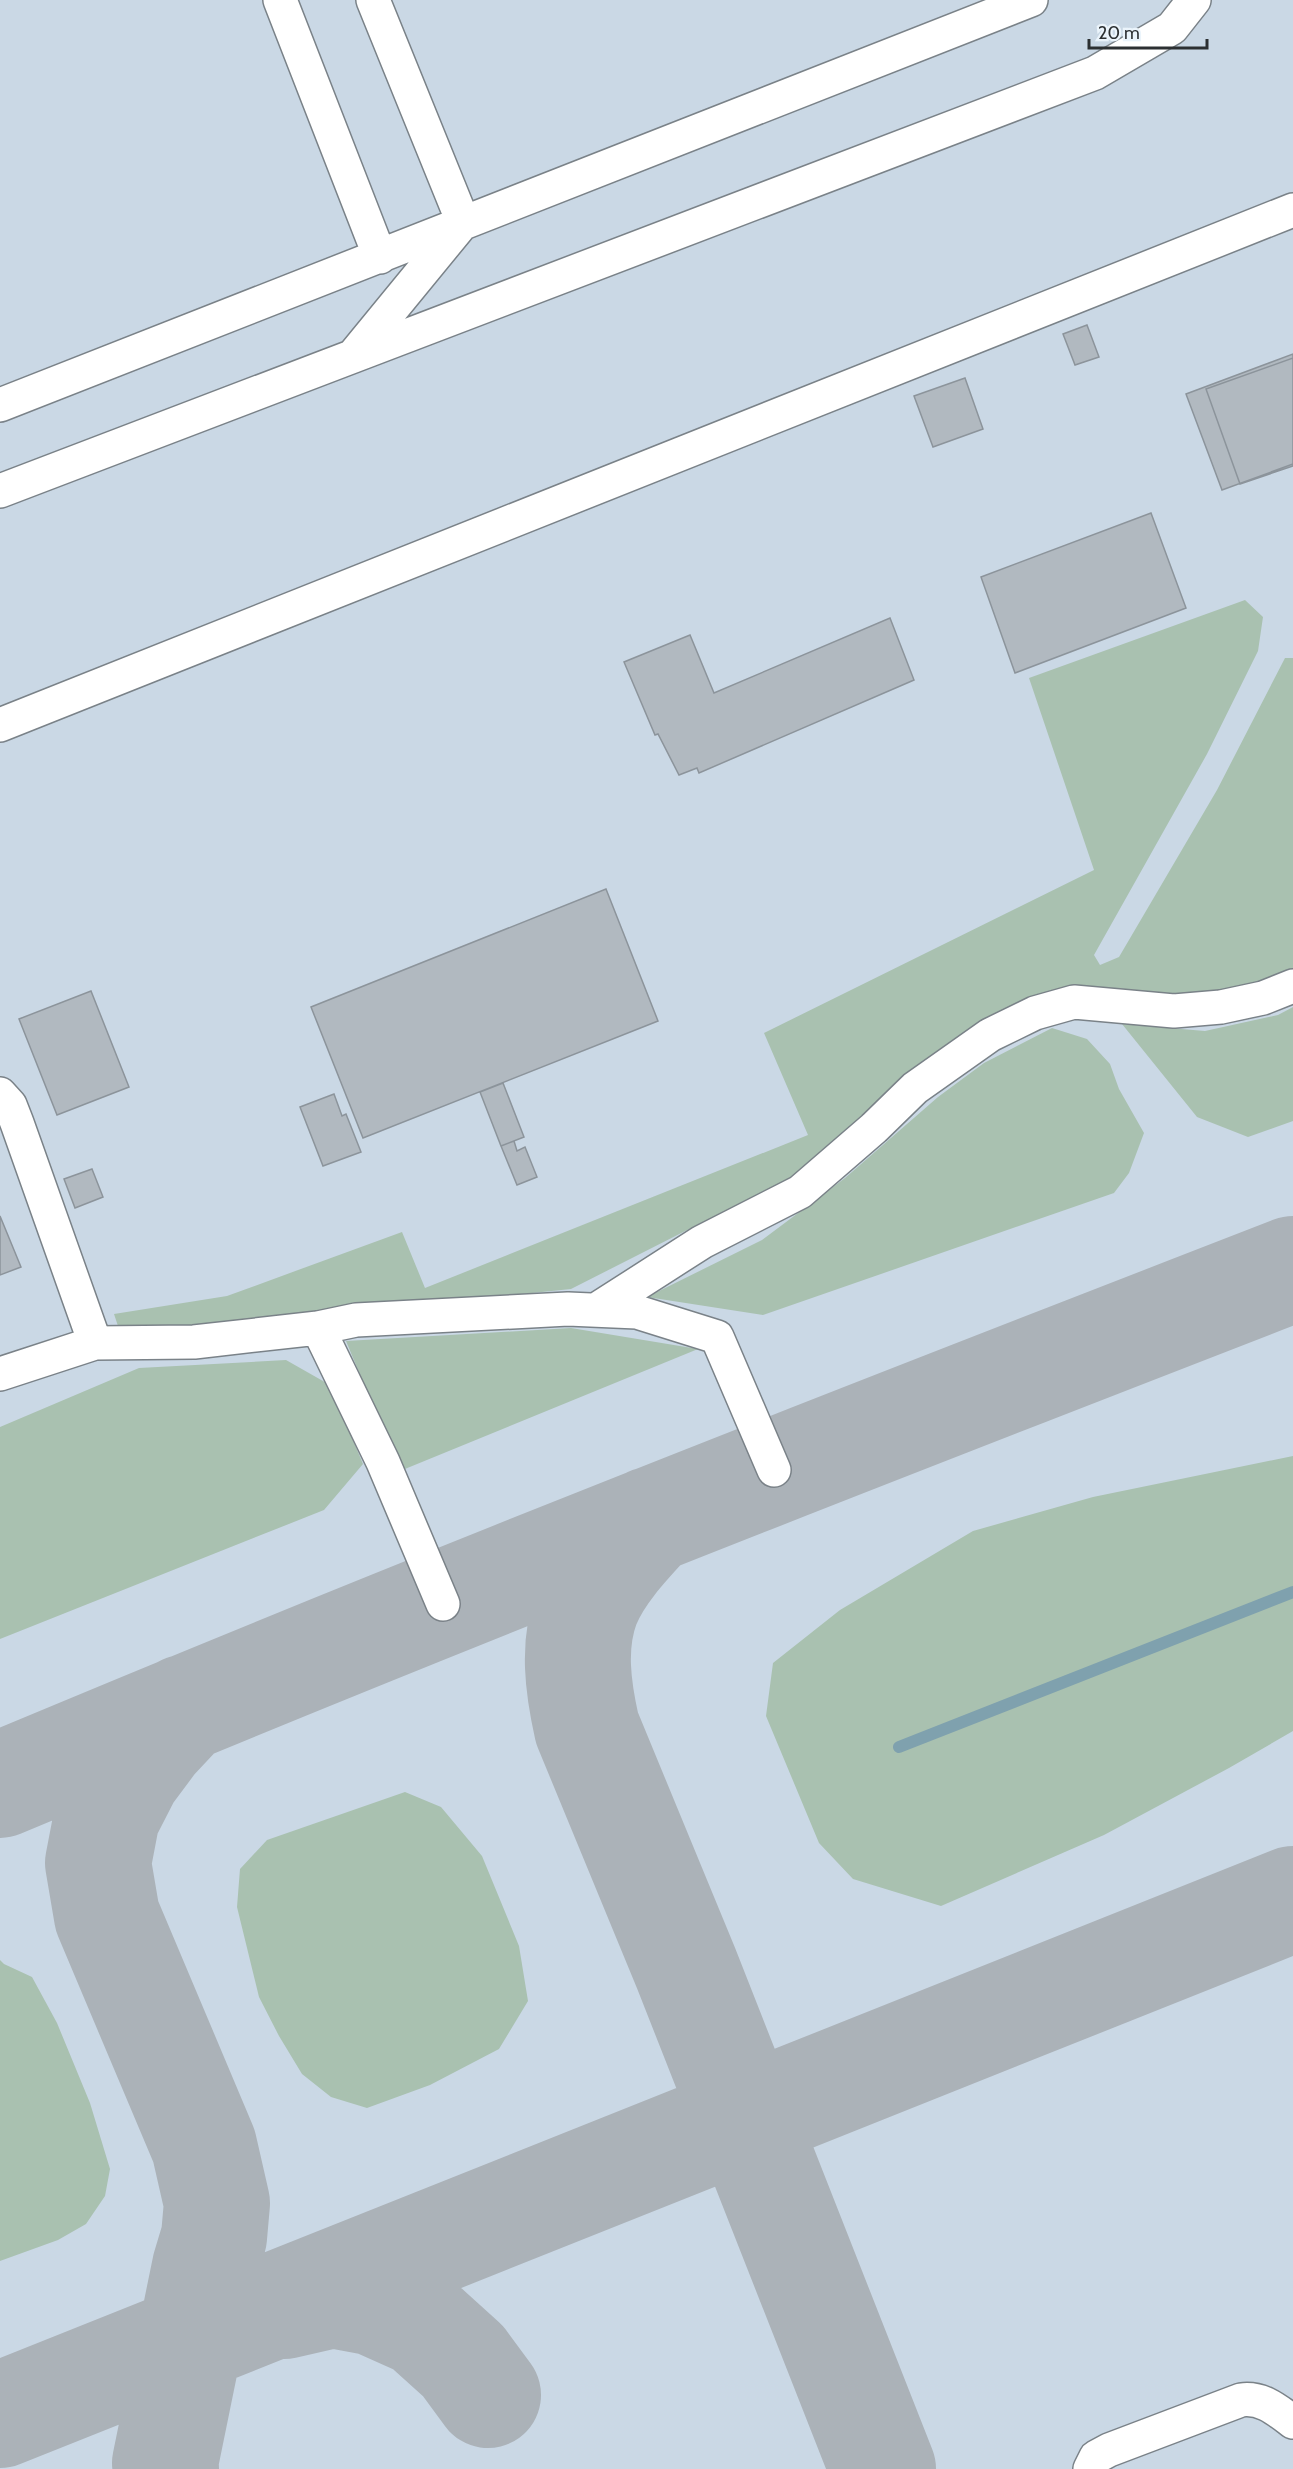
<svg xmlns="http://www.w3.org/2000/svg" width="1293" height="2469" viewBox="0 0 1293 2469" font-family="Cabin,sans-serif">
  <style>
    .built { fill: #cad8e5 }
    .green { fill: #a9c1b0 }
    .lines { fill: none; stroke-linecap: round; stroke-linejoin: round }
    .stream { stroke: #7fa1ae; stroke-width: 12 }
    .taxiway { stroke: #abb2b8; stroke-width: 106 }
    .building { fill: #b1b9c0; stroke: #8c949b; stroke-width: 1.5 }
    .minor-casing { stroke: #7a8288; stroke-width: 36 }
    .minor { stroke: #fff; stroke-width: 33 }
  </style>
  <rect width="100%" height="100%" fill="#dee6ee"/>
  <path class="built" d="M0,0H1293V2469H0Z"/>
  <path class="green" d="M1245,600L1263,617L1258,651L1207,754L1094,955L1100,965L1119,957L1217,790L1285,658H1293V977L1203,996L1155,992L1099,991L1046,997L797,1182L703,1222L571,1289L199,1327L120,1332L114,1314L227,1296L402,1232L425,1288L808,1135L764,1033L1094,870L1029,678Z
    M1293,1007V1121L1248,1137L1197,1117L1122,1024L1205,1031L1278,1015Z
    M1052,1028L1087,1039L1110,1064L1119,1089L1144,1133L1129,1173L1114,1193L763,1315L647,1297L762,1240L845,1178L938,1097L984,1063Z
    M571,1328L698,1349L400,1471L346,1341Z
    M286,1360L330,1385L363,1464L324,1510L0,1639V1427L139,1368Z
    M1293,1456V1731L1229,1768L1104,1835L941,1906L853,1879L819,1843L766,1716L773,1663L840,1610L973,1531L1093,1497Z
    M405,1792L441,1807L482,1856L519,1946L528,2001L499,2049L430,2085L367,2108L331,2097L302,2074L279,2036L259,1997L237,1907L240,1869L267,1840Z
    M0,1960L4,1964L32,1977L57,2023L90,2103L110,2169L105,2196L86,2224L58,2240L0,2261Z"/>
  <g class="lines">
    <path class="stream" d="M899,1747L1293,1592"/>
    <path class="taxiway" d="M650,1520C627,1545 600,1573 587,1605C572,1645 578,1688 587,1728L686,1968L883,2469
      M0,1785C428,1605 860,1437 1293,1269
      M284,2306L332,2295L375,2303L422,2324L463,2361L488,2395
      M0,2415C430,2240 863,2073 1293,1899
      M166,2469L165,2463L205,2267L214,2237L217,2203L204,2146L107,1916L98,1863L107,1816L128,1775L154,1740L184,1708"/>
  </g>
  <path class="building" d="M1087,325L1099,357L1075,365L1063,334Z
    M1293,354V464L1222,490L1186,394Z
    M1293,358V466L1240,484L1206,389Z
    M965,378L983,429L933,447L914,396Z
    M1151,513L1186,608L1015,673L981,577Z
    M890,618L914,680L699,773L697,768L679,775L658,734L655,735L624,662L690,635L714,693Z
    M606,889L658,1021L363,1138L311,1007Z
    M91,991L129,1087L57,1115L19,1019Z
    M503,1083L524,1137L501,1146L480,1092Z
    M334,1094L342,1116L346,1114L361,1152L323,1166L300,1107Z
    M514,1141L517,1151L525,1147L537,1177L517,1185L501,1146Z
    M92,1169L103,1197L75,1208L64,1179Z
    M0,1216L21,1267L0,1275Z"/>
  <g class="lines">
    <defs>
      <path id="minor" d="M280,0L380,257
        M354,355L463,222L373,0
        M0,405L1031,0
        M0,491L1095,73L1172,28L1194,0
        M0,725L1293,210
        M0,1094L10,1105L17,1123L95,1343
        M596,1310L702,1242L800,1192L874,1128L915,1088L990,1035L1035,1013L1074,1002L1174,1011L1221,1007L1263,998L1293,986
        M318,1328L383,1462L443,1604
        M0,1374L95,1343L194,1342L318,1328L356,1320L568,1309L637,1312L717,1337L774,1470
        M1090,2469L1096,2457L1109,2450L1241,2400C1262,2397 1277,2410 1293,2422"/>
    </defs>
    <use href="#minor" class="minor-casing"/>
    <use href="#minor" class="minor"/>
  </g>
  <path d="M1089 39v9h118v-9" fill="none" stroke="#2c3032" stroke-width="3"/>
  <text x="1098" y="39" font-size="18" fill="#2c3032" stroke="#ebf4fb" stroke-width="4.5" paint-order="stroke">20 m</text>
</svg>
